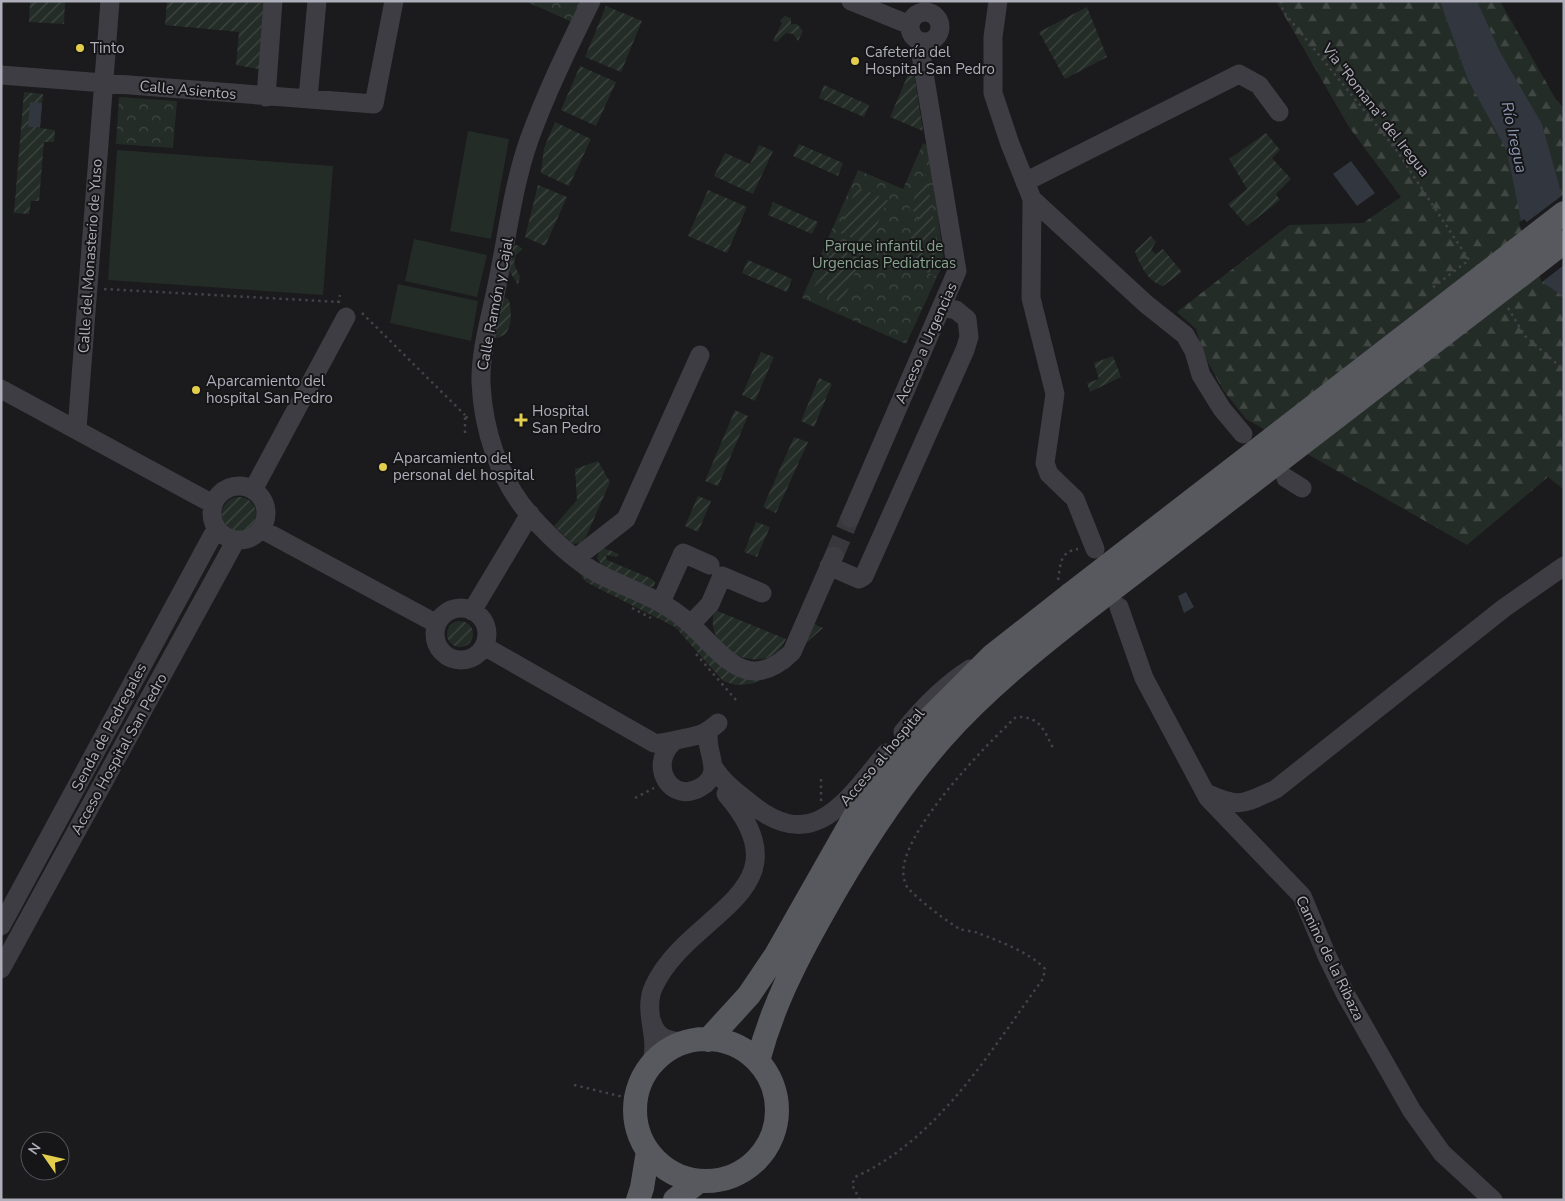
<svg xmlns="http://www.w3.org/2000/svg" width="1565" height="1201" viewBox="0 0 1565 1201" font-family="'Nunito Sans',sans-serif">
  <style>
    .grass { fill: #242c27 }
    .forest { fill: url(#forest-firs) }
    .park { fill: url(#park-crowns) }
    .garden { fill: url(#garden-furrows) }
    .water { fill: #31363f }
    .pier { fill: #1b1a1c }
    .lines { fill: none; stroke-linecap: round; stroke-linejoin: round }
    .minor-tunnel { stroke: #38383c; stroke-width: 19; stroke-dasharray: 19 9; stroke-linecap: butt }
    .path { stroke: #424248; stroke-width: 2.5; stroke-dasharray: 2.5 4; stroke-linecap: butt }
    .minor { stroke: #3e3d43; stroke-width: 19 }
    .major { stroke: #58585f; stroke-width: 24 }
    .major-bridge { stroke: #58585f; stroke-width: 24 }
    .poi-dot { fill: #e2cd4c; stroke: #161517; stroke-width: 2 }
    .labels { text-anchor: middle; stroke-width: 4; stroke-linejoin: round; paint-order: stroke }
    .poi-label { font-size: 15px; fill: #aeafba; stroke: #161517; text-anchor: start }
    .street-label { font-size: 15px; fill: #aeafba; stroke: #161517 }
    .park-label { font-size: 15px; fill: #87a38e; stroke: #161517 }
    .water-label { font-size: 16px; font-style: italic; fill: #8997b2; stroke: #161517 }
  </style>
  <defs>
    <pattern id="forest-firs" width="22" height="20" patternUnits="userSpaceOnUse" patternTransform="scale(1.25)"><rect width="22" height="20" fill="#242c27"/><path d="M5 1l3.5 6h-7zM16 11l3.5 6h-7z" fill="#414844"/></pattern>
    <pattern id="park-crowns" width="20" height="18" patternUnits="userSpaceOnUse" patternTransform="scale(1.25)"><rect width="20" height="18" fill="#242c27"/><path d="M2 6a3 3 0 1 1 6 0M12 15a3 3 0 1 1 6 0" fill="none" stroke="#414844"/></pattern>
    <pattern id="garden-furrows" width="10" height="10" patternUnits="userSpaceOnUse" patternTransform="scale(1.25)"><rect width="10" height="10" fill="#242c27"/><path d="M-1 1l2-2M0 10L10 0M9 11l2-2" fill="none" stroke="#414844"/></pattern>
  </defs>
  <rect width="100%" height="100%" fill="#1b1a1c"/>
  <path class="grass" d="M468,131L509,139L491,239L450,231Z
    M117,150L333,166L323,295L108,280Z
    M414,239L487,255L477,297L405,281Z
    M398,284L478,301L471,341L390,323Z"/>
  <path class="forest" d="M1276,1H1500L1555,98L1564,108V490L1548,477L1467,545L1246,419L1223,390L1203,353L1196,329L1177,312L1289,225L1363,223L1401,197L1349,127Z"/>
  <path class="park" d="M525,1H581L572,22Z
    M119,97L177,101L173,148L116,144Z
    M923,143L929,146L944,262L906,344L802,298L858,170L903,189Z"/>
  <path class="garden" d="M30,1H65L64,24L29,22Z
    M167,1H266L264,70L236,65L239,32L165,25Z
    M606,6L642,21L621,72L585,57Z
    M1087,7L1107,57L1065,79L1039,32Z
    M785,16L791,18V24H797L803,31L798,41L793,34L786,33L777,42L773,41L782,23L780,21Z
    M580,66L616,82L596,126L561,110Z
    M910,70L914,73L923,131L890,117Z
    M824,85L869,105L864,117L819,98Z
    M24,92L43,94L40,128L55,130L54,142H44L39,201H31L29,214L14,213Z
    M555,122L591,139L569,186L541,173L544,148Z
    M1266,133L1280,150L1272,158L1291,179L1276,194L1280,200L1247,226L1228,204L1247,189L1229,159Z
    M799,144L843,163L838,176L793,156Z
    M759,145L773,151L753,194L714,176L725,153L750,164Z
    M926,174L941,263L935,276L900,259L920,215L909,209Z
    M538,185L567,197L545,246L525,237Z
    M857,187L888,200L868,245L838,232Z
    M708,190L747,207L727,253L688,236Z
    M773,202L818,222L812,234L768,215Z
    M1151,236L1156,242L1151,250L1156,254L1163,249L1182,272L1163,286C1149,283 1139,264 1135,251Z
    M517,245L523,249C511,257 513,265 520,276L518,285L507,267L513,246Z
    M832,247L861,259L842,303L813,290Z
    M748,260L792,279L787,292L742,273Z
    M503,296L509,300C512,314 514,339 492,338Z
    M761,352L774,357L755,401L742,395Z
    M1113,356L1121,377L1090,392L1087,383L1099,379L1094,363Z
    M819,378L832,384L814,427L801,421Z
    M735,410L748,416L718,486L705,481Z
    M794,437L808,442L776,513L763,507Z
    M598,461L610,482L586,537L580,543L573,544L554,526L577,500L575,469Z
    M698,496L711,501L698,532L685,526Z
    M222 514a17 17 0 1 1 34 0a17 17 0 1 1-34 0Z
    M756,522L770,527L757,557L744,552Z
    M604,548L619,554L617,557L606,555L607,560L650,578L655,582L654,586L650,587L603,567L597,558L600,550Z
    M570,561L649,602L684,628L727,671L750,677L812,623L823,628L807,642L789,668L751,684L736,685L723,681L675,627L586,582Z
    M715,610L786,639C769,682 699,650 715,610Z
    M447 634a13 13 0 1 1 26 0a13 13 0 1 1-26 0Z"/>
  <path class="water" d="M1440,1H1477L1500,52L1542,124L1564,203V297L1545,284L1521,221L1507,151L1468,80Z
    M30,102L42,103L40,127H28Z
    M1351,161L1375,193L1357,206L1333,174Z
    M1186,592L1194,607L1184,613L1178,596Z"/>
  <path class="pier" d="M1564,194V265L1542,282L1519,223L1524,219L1527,222Z"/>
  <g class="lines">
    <path class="minor-tunnel" d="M834,556L850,518"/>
    <path class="path" d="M1281,1L1283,11L1395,148L1469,260L1432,288L1434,290
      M104,289L340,302
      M338,303L340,295
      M1508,308L1525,336L1564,370
      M362,313L465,415
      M465,433V415L469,420
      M1058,580C1061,564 1059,552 1078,549
      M632,608L651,618
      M696,654L736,700
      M635,798L654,788
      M821,801V778
      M574,1085L636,1100
      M860,1200L852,1185L855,1177C939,1139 990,1051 1043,979L1045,969C1031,953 999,941 978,933C973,931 965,931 960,929C950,924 916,898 909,889C906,887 905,882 904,879C894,838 987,744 1016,717C1041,716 1044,731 1054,750"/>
    <path class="minor" d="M591,1C569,46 546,93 529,140C513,185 507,238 497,285C491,316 480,351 481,383C483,429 499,480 530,515C549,536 574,561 599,574C630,590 664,599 690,624C723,654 747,696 792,652L834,556
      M851,1L910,25
      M998,1L993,37V93L1010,144L1032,199L1031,298L1055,394L1045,463L1049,474L1075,499L1095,549
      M910 27a15 15 0 1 1 30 0a15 15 0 1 1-30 0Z
      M1,75L374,104L394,1
      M266,97L273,1
      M308,98L317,1
      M1025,182L1239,74L1259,85L1279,112
      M1032,199L1146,304L1185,335L1194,351L1201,375L1222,409L1243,434
      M1,389L213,504
      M77,429L110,1
      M1286,478L1302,488
      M212 513a27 27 0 1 1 54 0a27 27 0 1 1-54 0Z
      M253,490L346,317
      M850,518L957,271L921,55L922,42
      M261,529L437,624
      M576,558L626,519L700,355
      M829,566L859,579L864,576L965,350L969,337L967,319L956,310L942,307
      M661,602L683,553L710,565
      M1119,607L1144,678L1208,798L1302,896L1327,956L1346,995L1412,1111L1442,1153L1493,1200
      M435 634a26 26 0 1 1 52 0a26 26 0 1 1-52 0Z
      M472,611L530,514
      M691,624L710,604L722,576L762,593
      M484,646L654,743C665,744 671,741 681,739C699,735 703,736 718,723
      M903,732C923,707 943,686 970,669
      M672,743C648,767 672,805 701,787C726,772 703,751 709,731
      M714,768C723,782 736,792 749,802C813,857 847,800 886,753
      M1208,794C1242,809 1244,803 1276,789L1504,608L1564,566
      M1,926L216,529
      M1,969L236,540
      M652,1022C657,1039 669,1041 685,1042
      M649,1068C663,1041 641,1013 654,986C689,911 811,892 726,794"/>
    <path class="major" d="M635 1110a71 71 0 1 1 142 0a71 71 0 1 1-142 0Z
      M708,1040L749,995L776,955L864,800L919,729L992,656L1071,594
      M758,1061C772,1008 794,964 821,916C856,853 894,793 942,738C984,691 1033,651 1083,612
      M638,1200L642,1188L648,1151
      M675,1200L699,1181"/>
    <path class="major-bridge" d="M1071,594L1564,213
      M1083,612L1564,242"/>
  </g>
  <g class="poi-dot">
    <circle cx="80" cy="48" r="5"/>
    <circle cx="855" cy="61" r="5"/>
    <circle cx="196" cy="390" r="5"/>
    <path d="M518.5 412.5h5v5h5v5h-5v5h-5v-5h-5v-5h5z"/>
    <circle cx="383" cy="467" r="5"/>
  </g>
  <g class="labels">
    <g class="poi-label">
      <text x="90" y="53">Tinto</text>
      <text x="865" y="57">Cafetería del<tspan x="865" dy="17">Hospital San Pedro</tspan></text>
      <text x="206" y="386">Aparcamiento del<tspan x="206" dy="17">hospital San Pedro</tspan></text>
      <text x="532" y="416">Hospital<tspan x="532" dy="17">San Pedro</tspan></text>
      <text x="393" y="463">Aparcamiento del<tspan x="393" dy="17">personal del hospital</tspan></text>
    </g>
    <g class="street-label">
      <text transform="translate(188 90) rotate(5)" y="5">Calle Asientos</text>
      <text transform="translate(1376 110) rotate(52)" y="5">Via "Romana" del Iregua</text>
      <text transform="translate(90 256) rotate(-86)" y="5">Calle del Monasterio de Yuso</text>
      <text transform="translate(495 304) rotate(-79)" y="5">Calle Ramón y Cajal</text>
      <text transform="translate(926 343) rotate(-66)" y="5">Acceso a Urgencias</text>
      <text transform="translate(109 727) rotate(-62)" y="5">Senda de Pedregales</text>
      <text transform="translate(119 754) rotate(-61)" y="5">Acceso Hospital San Pedro</text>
      <text transform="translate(882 757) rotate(-50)" y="5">Acceso al hospital</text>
      <text transform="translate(1330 958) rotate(64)" y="5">Camino de la Ribaza</text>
    </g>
    <g class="park-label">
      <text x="884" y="251">Parque infantil de<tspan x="884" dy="17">Urgencias Pediatricas</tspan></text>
    </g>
    <g class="water-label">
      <text transform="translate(1515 137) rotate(78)" y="6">Río Iregua</text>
    </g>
  </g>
  <rect width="1565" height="1201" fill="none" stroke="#aeafba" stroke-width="5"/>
  <g transform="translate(45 1156) rotate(304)"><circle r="24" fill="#161517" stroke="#535358"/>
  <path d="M0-4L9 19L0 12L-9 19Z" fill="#e2cd4c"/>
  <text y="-8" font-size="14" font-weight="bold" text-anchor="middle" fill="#aeafba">N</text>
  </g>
</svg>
